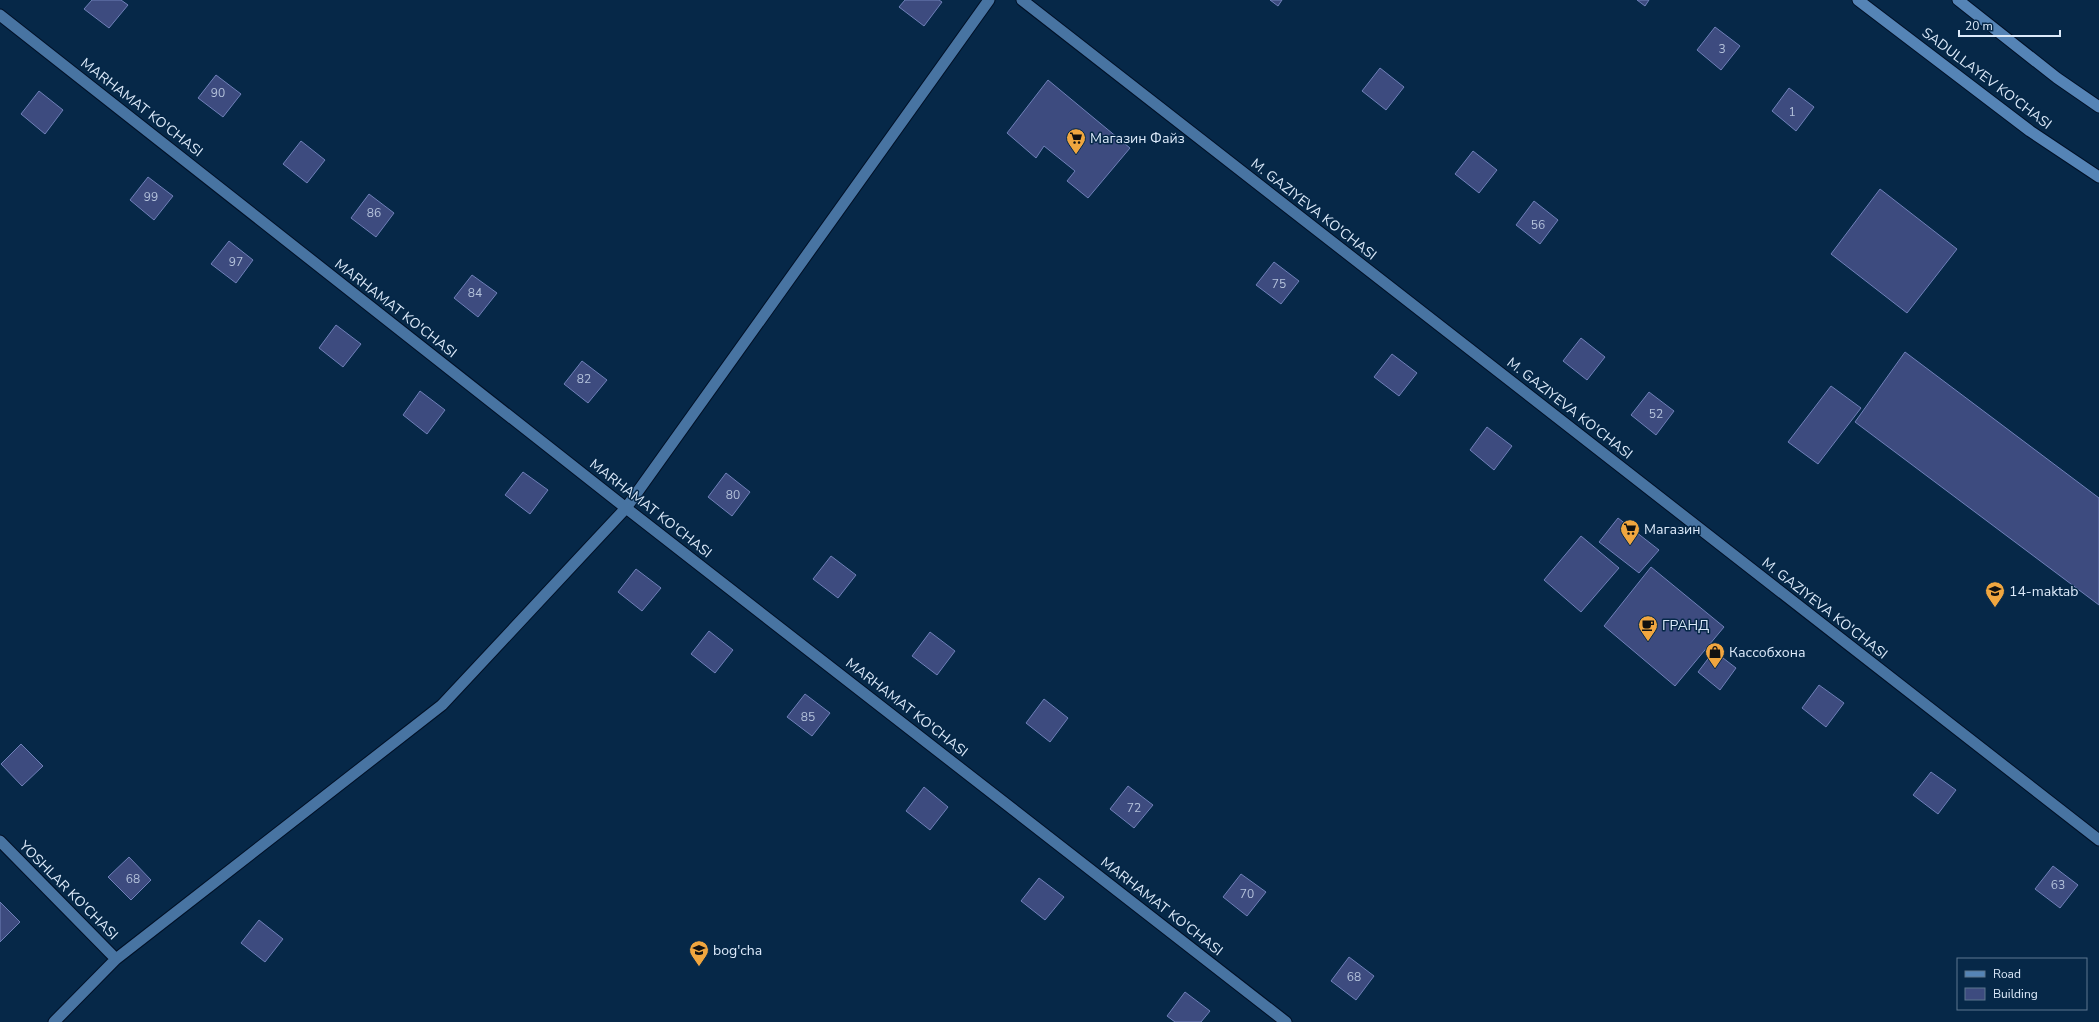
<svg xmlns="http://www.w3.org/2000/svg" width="2099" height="1022" viewBox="0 0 2099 1022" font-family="'Nunito Sans',sans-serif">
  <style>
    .building { fill: #3d4b7f; stroke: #6f80b8 }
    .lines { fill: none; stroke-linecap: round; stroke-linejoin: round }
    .minor-casing { stroke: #001026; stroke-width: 13 }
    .tertiary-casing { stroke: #001026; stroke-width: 13 }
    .secondary-casing { stroke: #001026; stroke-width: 13 }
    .minor { stroke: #4874a2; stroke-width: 11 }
    .tertiary { stroke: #4874a2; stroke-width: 11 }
    .secondary { stroke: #5584b6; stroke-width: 11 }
    .labels { text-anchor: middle; stroke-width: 3; stroke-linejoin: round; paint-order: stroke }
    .number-label { font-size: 12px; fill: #b4c2db }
    .street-label { font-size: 14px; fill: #dceafa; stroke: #062848 }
    .poi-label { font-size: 14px; fill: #dceafa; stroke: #062848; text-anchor: start }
  </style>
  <rect width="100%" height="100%" fill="#062848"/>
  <path class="building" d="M92,0H121L128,5L109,28L84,9Z
    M905,0H939L942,2L924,26L899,7Z
    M1270,0H1282L1278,6Z
    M1637,0H1649L1645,6Z
    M1715,27L1740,46L1721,70L1697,50Z
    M1380,68L1404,87L1386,110L1362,91Z
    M216,75L241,94L223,117L198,98Z
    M1048,80L1130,148L1088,198L1067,181L1075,171L1044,146L1036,158L1007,133Z
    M1789,88L1814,107L1796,131L1772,111Z
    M39,91L63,110L45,134L21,114Z
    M301,141L325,160L307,183L283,164Z
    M1473,151L1497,170L1479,193L1455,174Z
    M148,177L173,196L154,220L130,200Z
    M1880,189L1957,249L1907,313L1831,254Z
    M369,194L394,213L376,237L351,218Z
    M1534,201L1558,220L1540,244L1516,225Z
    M229,241L253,260L236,283L211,264Z
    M1274,262L1299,281L1281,304L1256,285Z
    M472,275L497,293L478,317L454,298Z
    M336,325L361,344L343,367L319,348Z
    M1581,338L1605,357L1587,380L1563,361Z
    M1905,352L2099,498V605L1855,422Z
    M1392,354L1417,373L1399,396L1374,377Z
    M582,361L607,380L588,403L564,384Z
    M1831,386L1861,408L1818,464L1788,442Z
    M420,391L445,410L427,434L403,415Z
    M1649,392L1674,411L1656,435L1631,415Z
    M1487,427L1512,446L1494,470L1470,450Z
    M523,472L548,490L530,514L505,495Z
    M726,473L750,492L732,516L708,497Z
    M1618,518L1659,550L1639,573L1599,542Z
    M1581,536L1619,568L1581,612L1544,580Z
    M831,556L856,575L838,598L813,579Z
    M1651,567L1724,627L1675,686L1604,626Z
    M636,569L661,588L642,611L618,592Z
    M709,631L733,650L715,673L691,654Z
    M930,632L955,651L937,675L912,656Z
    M1714,651L1736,668L1720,690L1698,672Z
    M1819,685L1844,703L1826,727L1802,708Z
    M805,694L830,713L812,736L787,717Z
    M1044,699L1068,718L1050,742L1026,723Z
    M21,744L43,766L22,786L1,764Z
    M1931,772L1956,790L1938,814L1913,795Z
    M1128,786L1153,805L1134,828L1110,809Z
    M924,787L948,807L930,830L906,811Z
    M129,857L151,880L131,900L108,877Z
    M2053,866L2078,885L2060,908L2035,889Z
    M1241,874L1266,892L1247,916L1223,897Z
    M1039,878L1064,897L1045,920L1021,901Z
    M0,902L20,922L0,942Z
    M259,920L283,939L265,962L241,943Z
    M1349,957L1374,976L1356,1000L1331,981Z
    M1185,992L1210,1011L1201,1022H1175L1167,1016Z"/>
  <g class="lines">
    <defs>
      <path id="minor" d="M0,15L626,508L1286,1022
        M0,841L116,959
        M54,1022L116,959L442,705L626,508L989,0"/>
      <path id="tertiary" d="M1022,0L2099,840"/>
      <path id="secondary" d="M1858,0L2030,131L2099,177
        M1958,0L2057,78L2099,107"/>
    </defs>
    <use href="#minor" class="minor-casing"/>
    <use href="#tertiary" class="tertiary-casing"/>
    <use href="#secondary" class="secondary-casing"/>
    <use href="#minor" class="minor"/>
    <use href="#tertiary" class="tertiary"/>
    <use href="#secondary" class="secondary"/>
  </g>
  <defs>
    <symbol id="supermarket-pin" viewBox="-11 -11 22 30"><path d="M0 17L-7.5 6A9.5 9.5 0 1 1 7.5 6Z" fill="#f0a63f" stroke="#062848"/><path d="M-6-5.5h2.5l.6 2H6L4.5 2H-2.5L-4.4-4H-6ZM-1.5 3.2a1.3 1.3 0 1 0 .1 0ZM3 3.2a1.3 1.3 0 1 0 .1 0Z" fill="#111"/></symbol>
    <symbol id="school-pin" viewBox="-11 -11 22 30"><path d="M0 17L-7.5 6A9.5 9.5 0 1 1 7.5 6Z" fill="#f0a63f" stroke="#062848"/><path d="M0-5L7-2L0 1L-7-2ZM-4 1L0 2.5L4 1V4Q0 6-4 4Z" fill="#111"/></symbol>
    <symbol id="cafe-pin" viewBox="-11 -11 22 30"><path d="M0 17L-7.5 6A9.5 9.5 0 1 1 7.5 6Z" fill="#f0a63f" stroke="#062848"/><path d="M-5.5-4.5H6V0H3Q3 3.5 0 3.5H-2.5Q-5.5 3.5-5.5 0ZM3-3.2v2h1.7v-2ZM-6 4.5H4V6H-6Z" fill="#111"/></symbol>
    <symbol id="shop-pin" viewBox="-11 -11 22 30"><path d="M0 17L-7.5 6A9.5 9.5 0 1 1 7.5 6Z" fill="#f0a63f" stroke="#062848"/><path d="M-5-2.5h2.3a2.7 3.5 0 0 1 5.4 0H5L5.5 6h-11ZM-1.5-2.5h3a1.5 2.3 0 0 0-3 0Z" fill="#111"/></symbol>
  </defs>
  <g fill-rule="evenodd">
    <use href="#supermarket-pin" x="1065" y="127" width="22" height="30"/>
    <use href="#supermarket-pin" x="1619" y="518" width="22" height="30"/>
    <use href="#school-pin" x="1984" y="580" width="22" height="30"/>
    <use href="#cafe-pin" x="1637" y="614" width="22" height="30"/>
    <use href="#shop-pin" x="1704" y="641" width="22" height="30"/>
    <use href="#school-pin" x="688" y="939" width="22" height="30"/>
  </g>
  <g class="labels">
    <g class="number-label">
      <text x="1722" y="53">3</text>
      <text x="218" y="97">90</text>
      <text x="1792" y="116">1</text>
      <text x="151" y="201">99</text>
      <text x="374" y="217">86</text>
      <text x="1538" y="229">56</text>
      <text x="236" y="266">97</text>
      <text x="1279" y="288">75</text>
      <text x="475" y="297">84</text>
      <text x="584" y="383">82</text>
      <text x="1656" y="418">52</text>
      <text x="733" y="499">80</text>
      <text x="808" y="721">85</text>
      <text x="1134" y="812">72</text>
      <text x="133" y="883">68</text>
      <text x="2058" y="889">63</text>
      <text x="1247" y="898">70</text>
      <text x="1354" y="981">68</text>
    </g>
    <g class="street-label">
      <text transform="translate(1987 78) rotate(37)" y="5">SADULLAYEV KO'CHASI</text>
      <text transform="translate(142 107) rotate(38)" y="5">MARHAMAT KO'CHASI</text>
      <text transform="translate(1314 209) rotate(38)" y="5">M. GAZIYEVA KO'CHASI</text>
      <text transform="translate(396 308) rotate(38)" y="5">MARHAMAT KO'CHASI</text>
      <text transform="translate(1570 408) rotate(38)" y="5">M. GAZIYEVA KO'CHASI</text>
      <text transform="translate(651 508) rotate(38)" y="5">MARHAMAT KO'CHASI</text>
      <text transform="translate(1825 608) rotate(38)" y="5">M. GAZIYEVA KO'CHASI</text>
      <text transform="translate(907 707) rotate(38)" y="5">MARHAMAT KO'CHASI</text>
      <text transform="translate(69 890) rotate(45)" y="5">YOSHLAR KO'CHASI</text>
      <text transform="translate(1162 906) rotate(38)" y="5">MARHAMAT KO'CHASI</text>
    </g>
    <g class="poi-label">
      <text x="1090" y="143">Магазин Файз</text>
      <text x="1644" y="534">Магазин</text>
      <text x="2009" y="596">14-maktab</text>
      <text x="1662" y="630">ГРАНД</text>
      <text x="1729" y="657">Кассобхона</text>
      <text x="713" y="955">bog'cha</text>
    </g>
  </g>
  <rect x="1957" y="958" width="130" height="52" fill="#062848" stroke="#5c768f"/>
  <rect x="1965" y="971" width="20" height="6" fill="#5584b6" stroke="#5c768f"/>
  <text x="1993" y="978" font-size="12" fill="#dceafa">Road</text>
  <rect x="1965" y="988" width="20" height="12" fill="#3d4b7f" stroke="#5c768f"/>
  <text x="1993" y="998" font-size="12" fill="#dceafa">Building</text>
  <path d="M1959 30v6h101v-6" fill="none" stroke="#dceafa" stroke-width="2"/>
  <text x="1965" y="30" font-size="12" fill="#dceafa" stroke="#062848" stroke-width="3" paint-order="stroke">20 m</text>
</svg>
